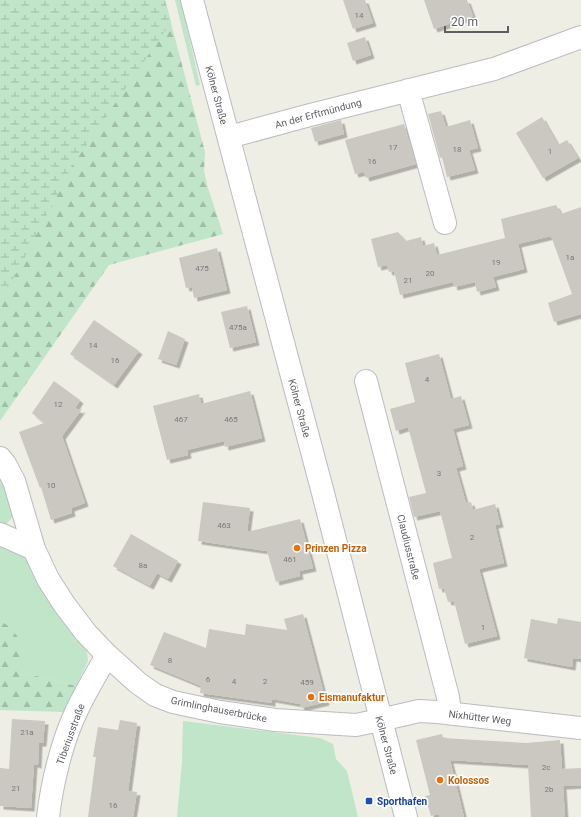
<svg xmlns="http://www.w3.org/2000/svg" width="581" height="817" viewBox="0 0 581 817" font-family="Roboto,sans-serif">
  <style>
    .green { fill: #c1e5c9 }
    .forest { fill: url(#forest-firs) }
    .wetland { fill: url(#wetland-marsh) }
    .building { fill: #cac8c1; filter: url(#shadow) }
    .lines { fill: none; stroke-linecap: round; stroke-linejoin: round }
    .minor-casing { stroke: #bbbcc2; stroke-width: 24 }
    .secondary-casing { stroke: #b9bbc2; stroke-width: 24 }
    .minor { stroke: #fff; stroke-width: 22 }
    .secondary { stroke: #fff; stroke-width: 22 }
    .food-dot { fill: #e8710a; stroke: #fff; stroke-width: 1.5 }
    .transit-dot { fill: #1a4fb4; stroke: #fff; stroke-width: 1.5 }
    .labels { text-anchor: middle; stroke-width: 3.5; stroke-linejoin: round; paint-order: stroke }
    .number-label { font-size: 8px; fill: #78787b }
    .street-label { font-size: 10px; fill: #5c5e64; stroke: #fff }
    .food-label { font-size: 10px; font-weight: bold; fill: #c56008; stroke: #fff; text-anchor: start }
    .transit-label { font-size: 10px; font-weight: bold; fill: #164399; stroke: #fff; text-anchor: start }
  </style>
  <defs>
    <pattern id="forest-firs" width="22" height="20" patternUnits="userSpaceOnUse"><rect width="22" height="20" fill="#c1e5c9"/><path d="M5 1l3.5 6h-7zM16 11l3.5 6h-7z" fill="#a0bda7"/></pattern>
    <pattern id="wetland-marsh" width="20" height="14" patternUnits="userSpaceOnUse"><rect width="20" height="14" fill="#c1e5c9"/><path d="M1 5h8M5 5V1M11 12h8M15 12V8" fill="none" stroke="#a0bda7"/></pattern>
    <filter id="shadow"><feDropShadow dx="3.5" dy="3.5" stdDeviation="0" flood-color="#0004"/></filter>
  </defs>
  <rect width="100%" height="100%" fill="#eeeee4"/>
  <path class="green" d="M175,0H181L200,85L196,86Z
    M0,474L16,511L11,519L6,524H0Z
    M0,544L19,553L26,559L39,585L87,652L88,661L76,686L25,673L3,623L0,622Z
    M183,721L320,738L333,744L336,759L347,771L358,817H177L182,762Z"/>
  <path class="forest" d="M0,0H165L205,152L204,171L208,188L223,234L109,265L0,421Z
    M0,622C12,624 22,644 28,653L22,664L25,673L76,686L64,712L0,710Z"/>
  <path class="wetland" d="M0,0H165L171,22L74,163L15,276L0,297Z"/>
  <path class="building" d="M343,0H365L373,23L353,29Z
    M424,0H467L473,16L434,29Z
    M365,37L371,55L353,61L347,43Z
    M441,111L446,127L470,120L478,148L469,150L475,170L447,177L442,157L440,158L428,114Z
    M542,117L558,145L567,140L578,158L543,178L516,133Z
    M341,120L344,134L315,142L311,128Z
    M404,124L416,164L366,178L364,172L355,174L345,140Z
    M556,205L561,214L581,207V314L554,322L548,303L572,294L551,236L518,244L524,269L493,277L496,287L477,292L475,282L454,287L453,282L400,295L394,271L389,272L387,265L378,267L371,239L398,232L406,241L421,237L423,246L434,243L437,255L505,238L501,219Z
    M217,248L227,290L194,298L192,287L186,288L179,258Z
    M247,306L256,342L230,348L221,312Z
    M94,320L139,351L114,385L70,354Z
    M168,331L185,339L176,365L158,359Z
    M439,354L451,399L461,396L469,425L453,429L463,466L456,468L466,503L471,502L473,510L495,504L500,524L495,525L504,563L479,569L497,636L465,644L454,601L448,602L444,588L439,589L433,563L452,558L440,511L414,517L409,497L426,493L408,427L396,431L390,409L415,402L405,363Z
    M54,381L80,400L75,408L79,410L82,409L62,436L85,503L71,508L72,513L51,520L41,487L40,488L19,432L44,423L32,413Z
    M250,391L262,438L225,447L224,441L187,450L188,455L167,460L153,406L199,394L201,404Z
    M203,502L250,508L247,532L300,519L313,568L299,571L300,576L276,582L267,551L198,541Z
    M131,534L178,561L168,579L157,573L150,586L113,566Z
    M303,614L326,702L301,708L300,704L272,699V703L200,693L201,686L150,665L164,632L206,648L209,629L245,635L246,624L287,630L284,619Z
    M558,618L581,622V659L573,658L572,667L524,658L531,619L557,624Z
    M12,719L45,721L43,743H39L38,765L34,764L31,808L0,806V768L9,769Z
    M120,720L137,723L128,791L137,792L133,817H88L96,757H93L98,727L118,730Z
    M442,734L443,738L526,743L560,740L562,769L581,768V785L563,786L565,817H531L528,765L450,760L464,817H440L439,814L431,816L425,796L430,795L416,740Z"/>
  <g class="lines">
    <defs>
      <path id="minor" d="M408,90L445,223
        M229,137L310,115L494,69L581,37
        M366,381L448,697L450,713
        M0,458L5,464L14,481L34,549L48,579L64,604L86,633L107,655L138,683L155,695L173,702L220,712L275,720L356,725L380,720
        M0,534L34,549
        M48,817C52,783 62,741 77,710C86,691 97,673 107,655"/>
      <path id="secondary" d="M192,0L323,493L406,817
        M380,720L419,711L437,712L581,728"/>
    </defs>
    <use href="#minor" class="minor-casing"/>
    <use href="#secondary" class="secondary-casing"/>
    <use href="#minor" class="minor"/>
    <use href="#secondary" class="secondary"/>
  </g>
  <g class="food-dot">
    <circle cx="297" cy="548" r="4"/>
    <circle cx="311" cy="697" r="4"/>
    <circle cx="440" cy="780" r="4"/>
  </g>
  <rect class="transit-dot" x="365" y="797" width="8" height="8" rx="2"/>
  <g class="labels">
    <g class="number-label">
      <text x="359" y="18">14</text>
      <text x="393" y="150">17</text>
      <text x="457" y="152">18</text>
      <text x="550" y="154">1</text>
      <text x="372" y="164">16</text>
      <text x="570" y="260">1a</text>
      <text x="496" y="265">19</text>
      <text x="202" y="271">475</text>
      <text x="430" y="276">20</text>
      <text x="408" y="283">21</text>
      <text x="238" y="330">475a</text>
      <text x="93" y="348">14</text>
      <text x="115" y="363">16</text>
      <text x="427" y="382">4</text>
      <text x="58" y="407">12</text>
      <text x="181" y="422">467</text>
      <text x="231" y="422">465</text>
      <text x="439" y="476">3</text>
      <text x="51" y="488">10</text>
      <text x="224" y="528">463</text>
      <text x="472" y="540">2</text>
      <text x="290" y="562">461</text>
      <text x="143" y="568">8a</text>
      <text x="483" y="630">1</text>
      <text x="170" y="663">8</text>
      <text x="208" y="682">6</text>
      <text x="234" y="684">4</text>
      <text x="265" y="684">2</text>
      <text x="307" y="685">459</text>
      <text x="27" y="735">21a</text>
      <text x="546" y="770">2c</text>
      <text x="16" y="791">21</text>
      <text x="549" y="792">2b</text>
      <text x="113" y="808">16</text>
    </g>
    <g class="street-label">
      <text transform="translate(217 95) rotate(75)" y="4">Kölner Straße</text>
      <text transform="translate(318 113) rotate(-15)" y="4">An der Erftmündung</text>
      <text transform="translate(300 408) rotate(75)" y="4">Kölner Straße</text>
      <text transform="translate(409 547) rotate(76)" y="4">Claudiusstraße</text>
      <text transform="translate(219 709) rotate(11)" y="4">Grimlinghauserbrücke</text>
      <text transform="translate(480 717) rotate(7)" y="4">Nixhütter Weg</text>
      <text transform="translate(70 734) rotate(-70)" y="4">Tiberiusstraße</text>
      <text transform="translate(387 745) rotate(75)" y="4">Kölner Straße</text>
    </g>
    <g class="food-label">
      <text x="305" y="552">Prinzen Pizza</text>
      <text x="319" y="701">Eismanufaktur</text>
      <text x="448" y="784">Kolossos</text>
    </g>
    <g class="transit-label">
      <text x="377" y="805">Sporthafen</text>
    </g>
  </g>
  <path d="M445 26v6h63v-6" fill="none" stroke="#5c5e64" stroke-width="2"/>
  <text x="451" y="26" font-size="12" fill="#5c5e64" stroke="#ffffff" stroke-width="3" paint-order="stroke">20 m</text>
</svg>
